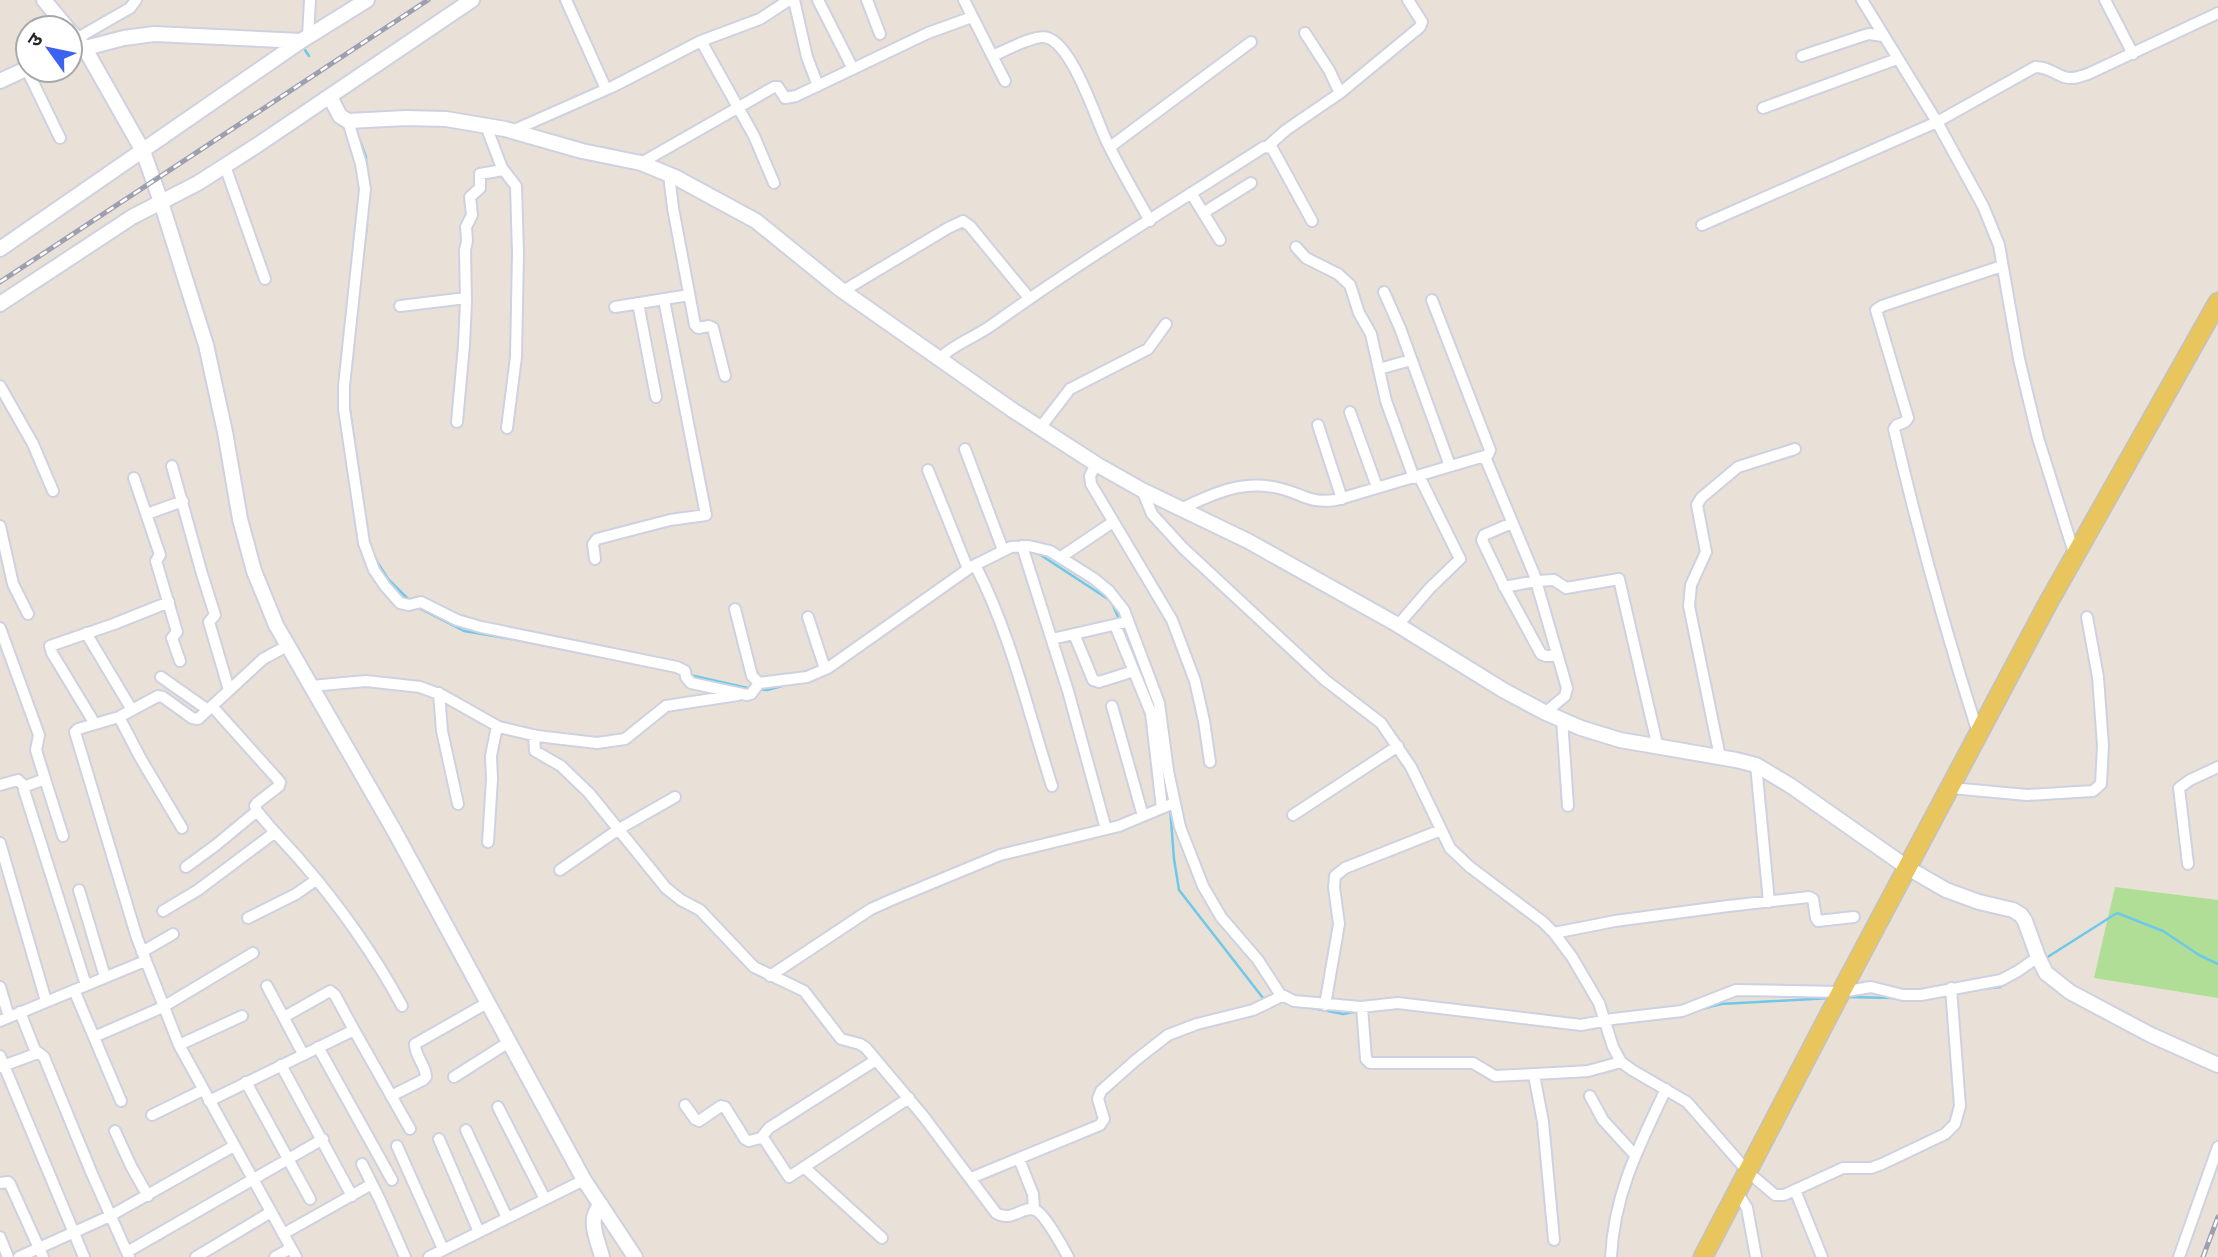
<svg xmlns="http://www.w3.org/2000/svg" width="2218" height="1257" viewBox="0 0 2218 1257" font-family="Montserrat,'Noto Sans Devanagari',sans-serif">
  <style>
    .green { fill: #b0de96 }
    .lines { fill: none; stroke-linecap: round; stroke-linejoin: round }
    .stream { stroke: #6ec9e8; stroke-width: 2.5 }
    .minor-casing { stroke: #ced1df; stroke-width: 14 }
    .tertiary-casing { stroke: #ced1df; stroke-width: 18 }
    .primary-casing { stroke: #c2c2c2; stroke-width: 21 }
    .minor { stroke: #fff; stroke-width: 10 }
    .tertiary { stroke: #fff; stroke-width: 14 }
    .primary { stroke: #e9c65d; stroke-width: 18 }
    .rail-casing { stroke: #9c9fb0; stroke-width: 5 }
    .rail { stroke: #fff; stroke-width: 2.5; stroke-dasharray: 8; stroke-linecap: butt }
  </style>
  <rect width="100%" height="100%" fill="#e9e1d8"/>
  <path class="green" d="M2115,887L2218,900V998L2094,978Z"/>
  <g class="lines">
    <path class="stream" d="M305,50L309,56
      M360,141L366,157V165
      M359,291L367,224
      M349,405L365,516
      M1036,552L1111,601L1119,619
      M376,560L388,579L409,600
      M959,582L974,572
      M417,607L464,631L512,639
      M1121,625L1154,707
      M519,640L622,661
      M690,675L752,689
      M759,689L767,690L790,684
      M1170,807L1174,859L1179,890L1263,998L1266,999
      M2046,958L2117,913L2163,931L2199,955L2218,964
      M1981,989L2000,987L2004,984
      M1848,997L1894,998
      M1307,1007L1343,1014L1359,1011
      M1702,1009L1721,1004L1831,998"/>
    <defs>
      <path id="minor" d="M566,0L606,89
        M794,0L807,57L818,86
        M818,0L853,69
        M867,0L880,34
        M964,0L1005,81
        M1862,0L1937,122L1983,206L1999,245L2019,359L2038,438L2075,556
        M2105,0L2133,54
        M1305,33L1329,70L1340,93
        M308,37L310,0
        M76,39L130,8L136,0
        M701,41L754,136L774,183
        M993,56C1004,51 1037,33 1048,38C1073,47 1095,116 1106,140C1119,167 1135,194 1150,221
        M1802,56L1862,36L1869,34L1883,36
        M26,68L60,138
        M1763,108L1897,59
        M348,121L361,164L365,189L344,386V409L364,543L374,570L385,586L400,603L409,605L421,602L457,620L481,627L677,667L685,671L686,677L691,683L747,695L751,694L759,683L807,677L828,668L971,567L1011,547L1029,546L1050,551L1093,578L1109,591L1124,610L1159,703L1168,771L1180,827L1203,886L1221,917L1258,960L1280,994L1294,1001L1361,1007L1398,1003L1581,1025L1613,1019L1682,1011L1736,990L1841,992L1871,987L1903,995H1921L2001,980L2018,971L2038,957
        M486,126L502,168L516,186L518,253L516,357L507,428
        M512,131L614,86L701,41L760,19L789,0
        M1268,146L1286,130L1340,93L1420,27L1422,22L1408,0
        M1110,147L1251,42
        M641,163L774,87H778L785,98L796,96L928,33L972,17
        M225,166L265,279
        M669,175L673,208L695,325L698,328L709,326L713,328L725,376
        M1191,193L1220,240
        M1203,213L1251,183
        M1702,225L1937,122L2035,67C2048,67 2053,73 2064,77C2072,80 2081,76 2088,74L2218,13
        M1296,247L1306,258L1338,274L1350,285L1359,313L1371,334L1386,401L1414,478
        M843,291L948,228L963,221L970,226L1029,298
        M1384,292L1400,328L1450,466
        M638,303L656,397
        M400,306L466,298
        M615,307L689,295
        M939,359C955,343 974,338 992,325C1080,262 1173,205 1264,147L1272,148L1312,221
        M1379,369L1411,360
        M0,386L33,444L53,491
        M1350,412L1377,487
        M457,422L464,345L466,302L465,250L467,241L466,227L472,215L470,197L480,188V174L503,170
        M1318,425L1342,499
        M1040,428L1070,389L1148,349L1166,324
        M965,449L1003,550
        M1485,457L1534,574L1567,688L1565,696L1546,712
        M1096,464L1090,476L1091,484L1172,620L1195,681L1204,721L1210,762
        M172,466L202,574L215,615L209,622L229,690
        M928,470L968,569
        M134,478L160,555L156,561L177,632L172,638L180,661
        M1142,490L1152,514L1183,548L1325,680L1381,723L1411,767L1450,848L1470,867L1543,922L1554,933L1572,957L1599,1003L1613,1047L1621,1062L1632,1070L1687,1102L1748,1172L1775,1195H1784L1843,1168H1871L1882,1164L1945,1134L1955,1124L1960,1106L1951,988
        M1183,508C1214,493 1243,480 1278,488C1302,493 1308,504 1336,500L1488,455L1490,450L1432,300
        M147,514L183,501
        M1512,523L1484,535L1482,540L1503,584L1541,654L1546,656H1558
        M0,526L13,584L28,614
        M1022,546L1068,691L1106,829
        M1061,557L1113,522
        M595,559L593,544L597,539L670,520L706,515L664,300
        M975,565C1010,631 1029,715 1052,786
        M1504,587L1536,581L1554,580L1566,588L1619,579L1658,748
        M735,609L752,676L759,683
        M808,617L825,669
        M1115,625L1151,713L1162,808
        M1398,625L1430,588L1460,559L1419,476
        M0,628L39,735L36,750L45,779L26,786L24,790L86,985
        M86,633L132,710
        M1074,634L1093,680L1099,682L1134,671
        M1052,639L1122,623
        M287,646L263,659L198,719L192,718L163,697L158,696L119,717L78,729L75,732L137,938L179,1045L296,1257
        M161,677L208,710
        M311,686L366,681L420,687L444,696L499,727L537,736L597,743L625,739L666,706L738,695
        M439,693L442,731L458,804
        M212,706L280,782L279,786L257,803L255,806L257,811C271,829 286,844 300,860C337,902 376,957 402,1006
        M1112,706L1143,816
        M119,717L141,759L182,828
        M1562,719L1568,806
        M95,724L52,653L50,646L114,624L169,602
        M1978,733C1946,633 1918,532 1894,429L1897,425L1905,422L1908,418L1876,310L1882,306L2002,266
        M534,735L535,751L561,766L589,793L666,888L681,900L700,910L754,967L804,991L841,1039L860,1044L866,1048L924,1117L996,1213C1013,1223 1022,1205 1035,1210C1044,1213 1063,1247 1068,1257
        M1720,757L1689,606L1691,585L1706,552L1697,505L1701,498L1738,467L1795,449
        M1756,765L1769,902
        M45,779L63,836
        M0,785L18,780L25,787
        M1951,788L2027,795L2093,791L2101,784L2103,746L2098,677L2087,617
        M1293,815L1398,746
        M488,842L492,779L491,756L497,726
        M0,843L46,1001
        M2188,864L2179,788L2190,780L2218,767
        M186,867L216,845L257,811
        M560,870L619,829L675,797
        M79,890L105,977
        M163,911L198,890L274,833
        M248,918L296,894L316,880
        M1554,933L1615,921L1728,906L1809,897L1813,899L1816,918L1818,921L1854,917
        M142,952L173,934
        M770,976L871,909L891,900L1000,855L1119,826L1174,803
        M267,986L303,1054
        M0,987L9,1017
        M74,990L121,1101
        M1325,1005L1339,924L1334,887L1335,876L1345,868L1441,830
        M1362,1007L1366,1059L1370,1063H1473L1495,1076L1573,1072L1588,1071L1621,1062
        M20,1012L35,1050L44,1057L92,1174L129,1257
        M284,1017L330,991L335,995L354,1030
        M0,1021L145,961
        M94,1037L163,1007L253,953
        M179,1045L242,1016
        M318,1047L392,1180
        M0,1056L84,1257
        M281,1065L352,1196
        M0,1067L38,1053
        M1534,1075L1543,1122L1554,1240
        M454,1077L509,1042
        M246,1082L310,1199
        M391,1096L423,1080L426,1077C426,1065 414,1055 415,1044L487,1003
        M1590,1096L1603,1120L1635,1155
        M209,1101L354,1030L410,1129
        M685,1105L695,1119L699,1121L721,1106L725,1107L745,1139L749,1141L761,1138L764,1139L789,1177L909,1098
        M498,1107L545,1199
        M152,1115L203,1090
        M466,1130L507,1218
        M115,1131L131,1166L148,1196
        M761,1138L769,1128L876,1060
        M439,1139L479,1232
        M397,1146L443,1249
        M1019,1159L1033,1194L1034,1209
        M362,1164L380,1200L405,1257
        M805,1168L882,1238
        M971,1178L1100,1125L1104,1119L1098,1099L1101,1091L1136,1060L1168,1035L1197,1024L1253,1010L1282,996
        M0,1183L8,1182L10,1184L43,1257
        M1795,1190L1822,1257
        M1737,1192L1747,1208L1756,1257
        M283,1234L372,1184
        M0,1237L8,1257
        M127,1252L323,1139
        M19,1257L110,1216L234,1146
        M196,1257L271,1212
        M275,1257L291,1248
        M429,1257L584,1180
        M1611,1257C1614,1194 1639,1146 1666,1089
        M2179,1257L2218,1147"/>
      <path id="tertiary" d="M44,0L67,28
        M70,31L84,47L143,151L161,202L206,345L225,432L240,519L254,571L276,625L395,832L584,1180L635,1257
        M70,52L124,38L154,34L301,41
        M0,81L28,68
        M330,97L340,116L348,121L406,118L446,119L505,129L582,151L641,163L675,177L756,221L840,289L1011,409L1096,464L1142,490L1248,541L1398,625L1503,690L1544,712L1581,728L1620,740L1736,760L1756,765L1791,786L1908,868L1946,890L1979,902L2013,910L2021,915L2025,921L2038,957L2046,973L2070,992L2151,1035L2218,1065
        M0,249L301,41L367,0
        M0,304L132,217L198,183L256,146L472,0
        M601,1205C586,1219 598,1240 602,1257"/>
      <path id="primary" d="M1703,1257L1841,992L2047,605L2218,302"/>
    </defs>
    <use href="#minor" class="minor-casing"/>
    <use href="#tertiary" class="tertiary-casing"/>
    <use href="#primary" class="primary-casing"/>
    <use href="#minor" class="minor"/>
    <use href="#tertiary" class="tertiary"/>
    <use href="#primary" class="primary"/>
    <defs>
      <path id="rail" d="M0,282L428,0
        M2203,1257L2218,1217"/>
    </defs>
    <use href="#rail" class="rail-casing"/>
    <use href="#rail" class="rail"/>
  </g>
  <g transform="translate(49 49) rotate(303)"><circle r="33" fill="#ffffff" stroke="#a8a8a8" stroke-width="2"/>
  <path d="M0-5L12 26L0 18L-12 26Z" fill="#3d61f1"/>
  <text y="-10" font-size="19" font-weight="bold" text-anchor="middle" fill="#262626">उ</text>
  </g>
</svg>
